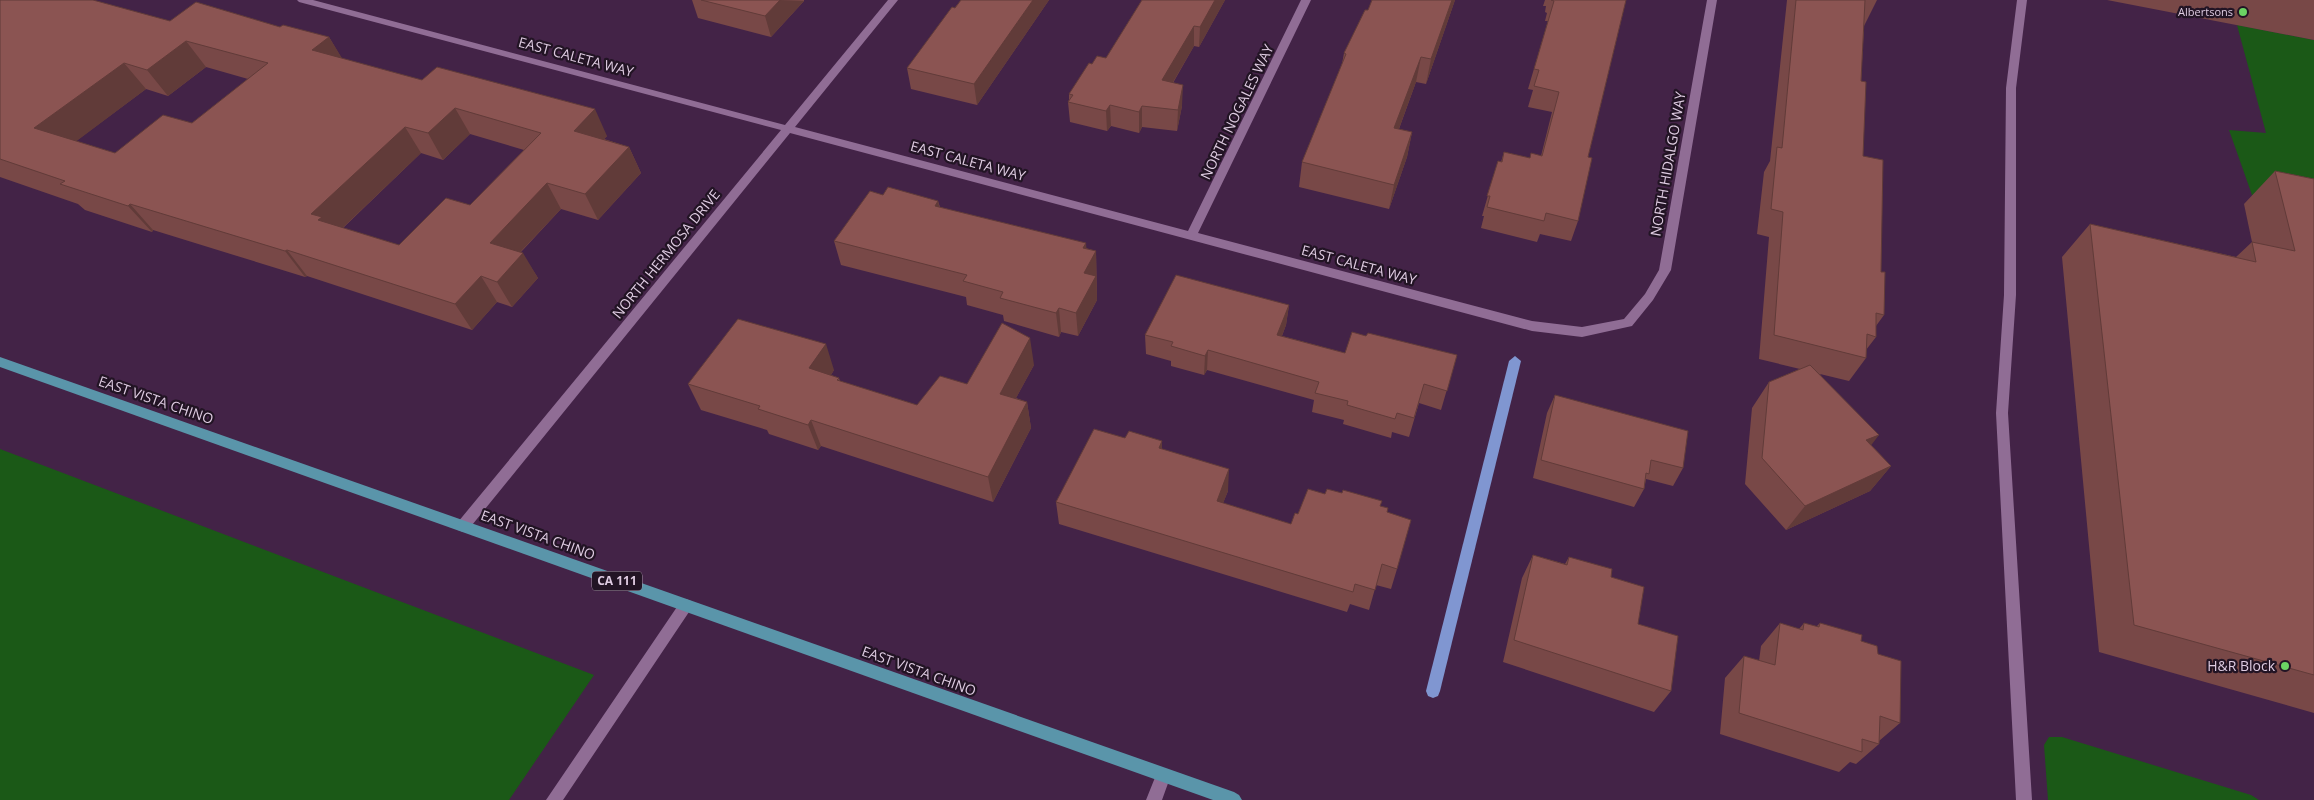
<svg xmlns="http://www.w3.org/2000/svg" width="2314" height="800" viewBox="0 0 2314 800" font-family="'Open Sans',sans-serif">
  <style>
    .green { fill: #1b5917 }
    .lines { fill: none; stroke-linecap: round; stroke-linejoin: round }
    .stream { fill: #8096d1; fill-rule: evenodd }
    .service { fill: #906d95; fill-rule: evenodd }
    .minor { fill: #906d95; fill-rule: evenodd }
    .primary { fill: #5a95aa; fill-rule: evenodd }
    .wall { fill: #784847; fill-rule: evenodd }
    .shaded-wall { fill: #613b39 }
    .building { fill: #8b5452; stroke: #613b39; fill-rule: evenodd }
    .poi-dot { fill: #6bd363; stroke: #221424; stroke-width: 2 }
    .labels { text-anchor: middle; stroke-width: 4.5; stroke-linejoin: round; paint-order: stroke }
    .far-poi-label { font-size: 11px; fill: #decbe1; stroke: #221424; text-anchor: end }
    .shield { fill: #221424; stroke: #a694a8; stroke-width: 1 }
    .shield-label { font-size: 12px; font-weight: bold; fill: #decbe1 }
    .street-label { font-size: 14px; fill: #decbe1; stroke: #221424 }
    .poi-label { font-size: 14px; fill: #decbe1; stroke: #221424; text-anchor: end }
  </style>
  <rect width="100%" height="100%" fill="#432347"/>
  <path class="green" d="M2237,25L2314,40V216L2290,203L2252,195L2229,130L2266,133Z
    M0,449L594,675L509,800H0Z
    M2049,737H2062L2251,795L2259,800H2048L2044,745Z"/>
  <g class="lines">
    <path class="stream" d="M1515,356L1521,361L1440,691L1438,696L1433,698L1428,696L1426,691L1509,361Z"/>
    <path class="service" d="M2017,0H2027L2016,88V295L2008,413L2032,800H2016L1996,413L2004,295L2006,88Z
      M686,599L691,601L693,605L691,609L563,800H546L681,601Z
      M1163,768L1168,770L1171,775L1162,800H1146L1158,770Z"/>
    <path class="minor" d="M297,0H313L785,125L888,0H898L795,127L1188,231L1301,0H1311L1198,233L1532,321L1582,327L1624,319L1645,294L1659,270L1707,0H1717L1671,270L1653,300L1632,326L1582,337L1532,331L790,133L468,530L463,532L458,530L456,526L458,522L781,130L299,2Z"/>
    <path class="primary" d="M0,357L1234,792L1239,795L1242,800H1213L0,367Z"/>
  </g>
  <path class="wall" d="M0,0L170,21L280,27L329,37L342,59L607,136L604,139L629,147L641,173L598,220L561,209L521,252L538,278L512,307L497,302L472,330L307,276L305,277L153,230L152,232L85,210L78,204L0,177ZM206,67L248,79L192,123L115,153L76,141L146,89L168,96ZM470,134L524,150L470,205L399,245L343,228L421,153L443,160Z
    M692,0H804V1L771,37L698,18Z
    M961,0H1049L977,105L911,89L907,68Z
    M1142,0H1225L1199,47L1194,46L1173,83L1182,106L1177,131L1142,127L1139,133L1111,126L1107,131L1070,122L1068,102L1069,100V94L1092,64L1106,58Z
    M1455,0L1426,84L1416,82L1399,129L1412,132L1407,157L1389,209L1299,187L1302,162L1342,64L1344,53L1368,10Z
    M1545,0H1626L1588,157L1578,221L1571,241L1540,234L1537,242L1481,228L1484,216H1482L1498,161L1501,162L1504,152L1529,158L1541,156L1552,112L1528,107L1533,90L1528,89L1548,21H1545L1547,13L1545,12L1546,6H1543Z
    M1787,0H1877L1864,26L1861,81L1863,156L1881,272L1884,315L1876,326V337L1866,350V358L1849,381L1820,374L1871,445L1891,466L1870,491L1786,530L1745,484L1752,408L1769,382L1800,369L1759,359L1769,237L1757,234L1764,172L1770,161Z
    M2107,0H2314V40Z
    M2275,171L2314,179V713L2099,652L2062,257L2090,224L2236,257L2252,242L2244,204Z
    M883,195L938,201L940,207L1096,251L1097,300L1078,336L1061,332L1059,337L1004,321L1003,315L967,305L966,297L841,265L834,241Z
    M1289,305L1286,325L1282,336L1345,353L1366,336L1457,355L1441,410L1419,403L1409,437L1392,432L1391,438L1343,424L1344,420L1312,412L1314,400L1207,370L1204,375L1171,366V361L1146,354L1145,335Z
    M1034,365L1016,398L1027,402L1031,428L993,502L821,446L818,450L769,434L767,430L701,410L688,384L834,370L831,375L839,378L840,381L917,405L967,384Z
    M1555,395L1683,468L1673,486L1646,479L1644,489L1634,507L1533,478L1547,413Z
    M1162,449L1228,491L1223,503L1291,524L1298,514L1325,494L1381,506L1387,512L1397,569L1391,589L1376,585L1369,610L1350,604L1347,612L1059,524L1056,502Z
    M1533,555L1565,564L1569,557L1611,577L1638,624L1671,691L1654,712L1503,662L1522,578Z
    M1780,623L1799,629L1804,623L1816,627L1820,623L1861,641L1878,654L1900,723L1879,741V744L1856,764L1850,762L1839,772L1720,734L1725,678L1744,656L1759,661L1761,646Z"/>
  <path class="shaded-wall" d="M780,0L804,1L771,37L765,16Z
    M1033,0H1049L977,105L974,84Z
    M1215,0H1225L1199,47L1200,27Z
    M1452,0H1455L1426,84L1431,59Z
    M1194,26V46L1162,101V80Z
    M329,37L345,63L312,50Z
    M186,41L206,67L168,96L147,70Z
    M1421,57L1416,82L1390,153L1394,128Z
    M124,63L146,89L58,155L34,128Z
    M1183,85L1182,106L1177,131L1178,110Z
    M1110,105L1111,126L1107,131L1106,111Z
    M1142,106V127L1139,133V112Z
    M455,108L470,134L443,160L428,133Z
    M595,109L607,136L587,158L574,131Z
    M405,127L421,153L335,235L311,214Z
    M1412,132L1407,157L1389,209L1394,185Z
    M629,147L641,173L598,220L585,194Z
    M547,183L561,209L505,268L490,243Z
    M938,201L943,225L935,206Z
    M130,204L153,230L152,232L128,206Z
    M1086,243L1088,266L1096,251L1097,300L1078,336L1076,313L1083,248Z
    M287,250L307,276L305,277L285,251Z
    M523,253L538,278L512,307L497,282Z
    M481,276L497,302L472,330L455,304Z
    M1289,305L1286,325L1275,354L1277,335Z
    M1059,308L1061,332L1059,337L1056,313Z
    M1030,338L1034,365L1004,420L1000,394Z
    M826,344L834,370L818,395L809,368Z
    M1208,350L1207,370L1204,375L1205,356Z
    M1027,402L1031,428L993,502L988,477Z
    M811,420L821,446L818,450L808,425Z
    M1879,435L1859,461L1866,440Z
    M1162,441V464L1159,448Z
    M1891,466L1870,491L1786,530L1805,506Z
    M1229,469L1228,491L1215,523L1217,501Z"/>
  <path class="building" d="M0,0H93L170,21L196,2L280,27L283,25L329,37L312,50L422,80L437,67L595,109L574,131L629,147L585,194L547,183L490,243L523,253L497,282L481,276L455,304L287,250L285,251L130,204L128,206L60,184L65,181L0,159ZM186,41L268,63L192,123L163,115L115,153L34,128L124,63L147,70ZM455,108L541,133L470,205L446,198L399,245L318,220L322,217L311,214L405,127L428,133Z
    M701,0H780L765,16Z
    M961,0H1033L974,84L907,68L952,7L955,8Z
    M1142,0H1215L1200,27L1194,26L1162,80L1183,85L1178,110L1142,106L1139,112L1110,105L1106,111L1068,102L1073,95L1069,94L1089,63L1092,64L1097,56L1106,58Z
    M1372,0H1452L1431,59L1421,57L1394,128L1412,132L1394,185L1302,162L1346,54L1344,53L1365,10H1368Z
    M1551,0H1626L1588,157L1592,158L1578,221L1546,213L1544,221L1487,207L1490,196H1487L1498,161L1502,162L1504,152L1530,158L1531,153L1542,156L1559,92L1534,86L1539,70L1534,69L1554,1Z
    M1796,0H1865L1861,81L1866,82L1863,156L1883,160L1881,272H1885L1884,315L1876,313V337L1867,334L1866,358L1774,335L1783,212L1771,209L1777,147L1782,148Z
    M2275,171L2314,179V675L2134,625L2090,224L2256,262L2252,242L2295,251Z
    M888,187L938,201L935,206L1086,243L1083,248L1096,251L1084,273L1096,276L1076,313L1059,308L1056,313L1000,298L1003,292L963,281L967,275L834,241L870,191L883,195Z
    M1176,275L1289,305L1277,335L1345,353L1352,332L1366,336L1368,333L1457,355L1447,391L1424,384L1414,418L1397,413L1395,419L1347,405L1348,401L1315,393L1319,382L1208,350L1205,356L1171,346L1173,342L1145,335Z
    M738,319L826,344L809,368L839,378L837,380L917,405L940,376L967,384L1002,323L1030,338L1000,394L1027,402L988,477L811,420L808,425L758,409L760,406L688,384Z
    M1810,365L1879,435L1866,440L1891,466L1805,506L1762,458L1769,382Z
    M1555,395L1688,431L1683,468L1651,460L1649,474L1646,473L1644,489L1541,460Z
    M1094,429L1125,438L1129,431L1162,441L1159,448L1229,469L1217,501L1291,524L1295,513L1298,514L1308,489L1325,494L1327,489L1342,493L1343,490L1382,501L1380,506L1388,508L1387,512L1411,520L1397,569L1382,564L1375,590L1355,584L1353,592L1056,502Z
    M1533,555L1567,565L1569,557L1612,569L1611,577L1644,587L1638,624L1678,636L1671,691L1514,640Z
    M1780,623L1803,630L1804,623L1819,627L1820,623L1862,635L1861,641L1877,646L1878,654L1901,661L1900,723L1880,716L1879,744L1862,739V752L1739,713L1744,656L1775,665Z"/>
  <g class="poi-dot">
    <circle cx="2243" cy="12" r="5"/>
    <circle cx="2285" cy="666" r="5"/>
  </g>
  <g class="labels">
    <g class="far-poi-label">
      <text x="2233" y="16">Albertsons</text>
    </g>
    <rect class="shield" x="592" y="571.5" width="50" height="19" rx="4"/>
    <g class="shield-label">
      <text x="617" y="585">CA 111</text>
    </g>
    <g class="street-label">
      <text transform="translate(576 57) rotate(15)" y="5">EAST CALETA WAY</text>
      <text transform="translate(1237 112) rotate(-64)" y="5">NORTH NOGALES WAY</text>
      <text transform="translate(968 161) rotate(15)" y="5">EAST CALETA WAY</text>
      <text transform="translate(1668 164) rotate(-80)" y="5">NORTH HIDALGO WAY</text>
      <text transform="translate(666 254) rotate(-51)" y="5">NORTH HERMOSA DRIVE</text>
      <text transform="translate(1359 265) rotate(15)" y="5">EAST CALETA WAY</text>
      <text transform="translate(156 400) rotate(19)" y="5">EAST VISTA CHINO</text>
      <text transform="translate(538 535) rotate(20)" y="5">EAST VISTA CHINO</text>
      <text transform="translate(919 671) rotate(20)" y="5">EAST VISTA CHINO</text>
    </g>
    <g class="poi-label">
      <text x="2275" y="671">H&amp;R Block</text>
    </g>
  </g>
</svg>
